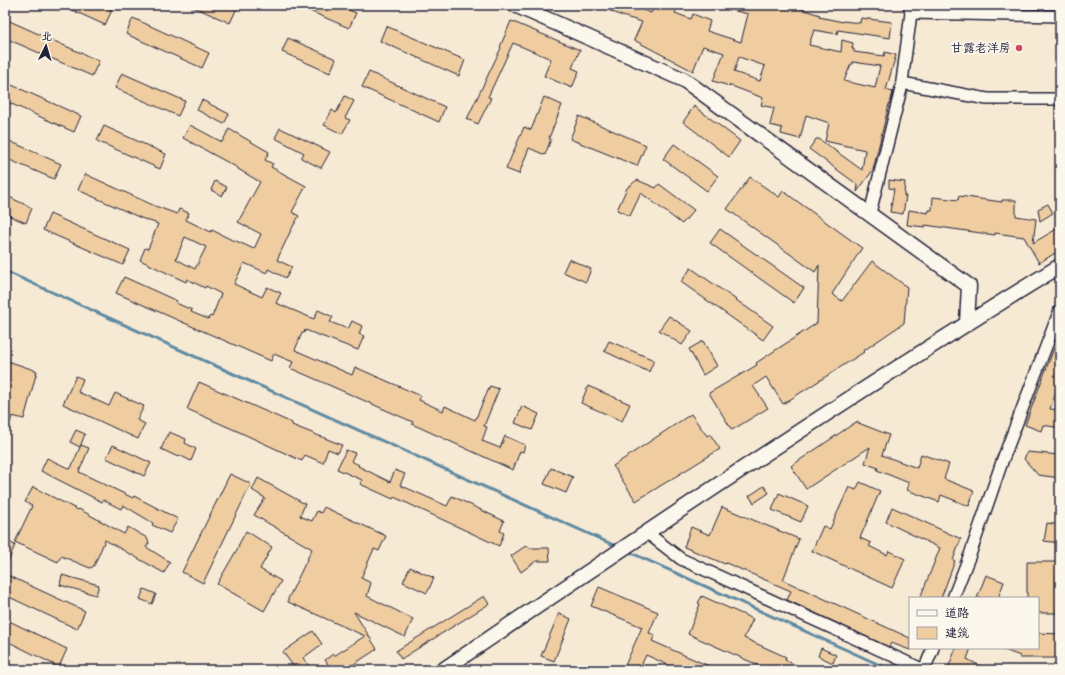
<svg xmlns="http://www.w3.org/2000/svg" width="1065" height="675" font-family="'Patrick Hand','LXGW WenKai TC',sans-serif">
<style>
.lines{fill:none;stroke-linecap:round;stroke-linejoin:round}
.stream{stroke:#5d89a2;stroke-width:3}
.building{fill:#efcda0;stroke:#22223b;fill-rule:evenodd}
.minor-casing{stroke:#22223b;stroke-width:14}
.tertiary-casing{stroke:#22223b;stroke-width:17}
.minor{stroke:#fbf7ec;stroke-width:11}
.tertiary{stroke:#fbf7ec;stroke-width:14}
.poi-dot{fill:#d1495b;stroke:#fbf7ec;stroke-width:1.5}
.labels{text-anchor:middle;stroke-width:3.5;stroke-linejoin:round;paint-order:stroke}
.poi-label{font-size:12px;fill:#22223b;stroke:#fbf7ec;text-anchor:end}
</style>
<rect width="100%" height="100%" fill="#f7ead5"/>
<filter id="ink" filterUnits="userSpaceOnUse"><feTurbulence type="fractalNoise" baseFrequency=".025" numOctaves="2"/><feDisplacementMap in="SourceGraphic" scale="8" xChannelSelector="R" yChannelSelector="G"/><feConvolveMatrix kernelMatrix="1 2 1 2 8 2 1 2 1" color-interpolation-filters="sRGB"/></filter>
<g filter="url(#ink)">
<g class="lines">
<g class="stream">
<polyline points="5,271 618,547"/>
<polyline points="627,551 891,670"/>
</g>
</g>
<g class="building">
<polygon points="61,5 102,5 112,10 105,25"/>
<polygon points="189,5 231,5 237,8 230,23"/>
<polygon points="296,5 337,5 356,13 349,28"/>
<path d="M597 5H629L651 13 655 5H669L677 8 675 13 691 19 693 14 710 21 707 31 741 42 748 14 723 8 724 5H789L820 15 819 17 843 22V21L860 23 861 18 892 22 890 38 838 30 837 34 814 30 809 45 841 52 842 40 853 43 852 49H854V52L884 56 885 52 896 55 886 90 893 92 890 104H889L873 170 857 192 858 185 809 149 816 139H819L862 170 865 150 825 141 829 123 806 115 800 139 781 134 782 128 770 125 774 108 761 105 763 98 729 85V86L713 81 724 53 703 46 693 71 634 40 642 22 622 16ZM739 57 765 66 760 81 734 72ZM853 62 880 66 875 88 844 81 851 64H853Z"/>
<polygon points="133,18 209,53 202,68 126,34"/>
<polygon points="5,19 99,61 92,76 5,38"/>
<polygon points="511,21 580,50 572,68 579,71 572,88 544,76 551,59 513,43 488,97 491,98 478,124 467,119 501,48 500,47"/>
<polygon points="386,26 465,60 459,76 380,41"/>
<polygon points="288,38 336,59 330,73 282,52"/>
<polygon points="369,72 445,107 439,122 362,87"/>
<polygon points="122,73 185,101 178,116 115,88"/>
<polygon points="5,82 81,116 74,132 5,101"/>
<polygon points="345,96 354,101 345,118 350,120 342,134 324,125 332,110 336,113"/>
<polygon points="544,97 562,105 549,138 551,139 545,155 529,148 519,174 506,169 524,127 531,130"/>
<polygon points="202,100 229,114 224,124 197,110"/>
<polygon points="694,106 740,141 729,157 683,122"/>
<polygon points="579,116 646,145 637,166 570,139"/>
<path d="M190 125 222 142 229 129 269 152 265 160 273 164 271 167 306 186 292 212 299 216 291 230 277 260 292 267 286 278 268 269 267 273 244 263 234 284 262 297 267 287 281 293 276 303 314 319 318 310 333 317 330 322 348 329 352 321 362 326 359 334 364 336 358 350 305 330 304 333H302L295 350 352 375 355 367 421 396 419 400 443 411 445 406 475 420 490 386 499 389 484 426 487 427 482 441 500 448 505 436 525 445 523 452 520 451 513 470 412 424 413 422 290 368 293 362 274 354 271 361 116 293 124 277 177 301 176 303 192 310 191 312 208 319 210 316 212 317 221 294 206 286 205 288 187 279 186 282 140 260 145 248 148 249 158 224 141 218 78 190 85 174 155 206 177 214 179 209 189 213 186 220 211 232 212 230 234 241V240L254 249 261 234 238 222 260 182 238 169V168L183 138ZM185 237 206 247 195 269 176 259Z"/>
<polygon points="104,126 166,154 160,169 97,141"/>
<polygon points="280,128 330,152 321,168 301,158 304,153 275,138"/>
<polygon points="5,139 61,164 54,179 5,158"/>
<polygon points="674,144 718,176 707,191 663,159"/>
<polygon points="750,177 779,197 783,191 862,248 832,294 842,301 872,261 907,287 904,323 863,351 864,352 783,404 766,377 753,386 768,408 732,430 709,393 757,365 756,363 817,323 819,265 815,272 727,209"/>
<polygon points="637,180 656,188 659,184 694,210 682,224 641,193 630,216 617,210 627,188"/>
<polygon points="889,180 905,182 904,196 906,196 903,214 890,212 894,189 889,188"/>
<polygon points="215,181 227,187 222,196 211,190"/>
<polygon points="5,195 32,208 26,223 5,214"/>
<polygon points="959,196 1002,202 1002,200 1016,200 1016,216 1036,219 1033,243 1060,227 1060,250 1039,263 1024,237 995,233 995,235 925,225 925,227 907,225 909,210 928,213 929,210 932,210 933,197 958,200"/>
<polygon points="1048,204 1053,213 1040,221 1038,209"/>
<polygon points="50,214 130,250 123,265 43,230"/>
<polygon points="720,229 804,288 794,303 710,243"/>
<polygon points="569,259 591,269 586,282 563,272"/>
<polygon points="691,268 773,326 763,340 681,282"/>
<polygon points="669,316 692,331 682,345 659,330"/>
<polygon points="1059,335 1060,380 1050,409 1060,410 1060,428 1043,425 1041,431 1025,425"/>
<polygon points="609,341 654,360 649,372 604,351"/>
<polygon points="703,341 717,366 703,375 689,349"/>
<polygon points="5,360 37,371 24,419 12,416 7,433 5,433"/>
<polygon points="76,376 83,379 78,392 109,406 115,393 144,406 137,420 145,424 138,439 63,404"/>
<polygon points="199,382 292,423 292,425 342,445 338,453 328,449 323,463 305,455 302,461 237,431 187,409"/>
<polygon points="588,386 630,404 622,421 581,403"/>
<polygon points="522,406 539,414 532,430 515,423"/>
<polygon points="691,414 707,436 710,434 720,449 636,501 613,466"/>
<polygon points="856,422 889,435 882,455 917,468 921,454 949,464 944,479 974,491 969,506 941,495 939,502 907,490 909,483 877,470 878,468 865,463 870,447 806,489 791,466"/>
<polygon points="76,430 85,434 80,447 70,442"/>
<polygon points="169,432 186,439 185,443 196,449 191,461 179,455 178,457 161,449"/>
<polygon points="81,445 89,448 79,472 133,498 134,496 178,519 170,533 152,525 153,523 123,505 121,509 103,500 102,502 41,471 47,458 70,469 71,468"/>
<polygon points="113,445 151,463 144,476 106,458"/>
<polygon points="346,450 355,453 351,461 359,465 358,466 390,482 395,470 405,474 400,485 447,506 452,496 504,521 500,531 504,533 499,546 394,497 393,499 360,484 362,480 337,469"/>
<polygon points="1027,452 1060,455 1060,478 1038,475 1024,459"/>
<polygon points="551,468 573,477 566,493 544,484"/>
<polygon points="230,474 251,484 203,583 182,572"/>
<polygon points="258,478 305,504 300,516 312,521 317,511 321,513 324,507 386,536 379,551 374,549 361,578 371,583 367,596 413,619 405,637 354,612 377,649 345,670 332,670 325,660 333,654 334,656 365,636 288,602 288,599 312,549 254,515 265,498 252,490"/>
<polygon points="860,482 880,491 860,538 871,543 869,546 887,555 889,551 905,559 892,588 812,551 823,526 830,529 849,487 856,490"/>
<polygon points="764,486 769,493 754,503 749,496"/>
<polygon points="33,487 78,510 79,509 124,534 128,527 147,538 149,543 146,547 170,562 164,573 105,540 94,566 90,568 61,556 58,562 15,542 32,506 25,502"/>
<polygon points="779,493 808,506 801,522 772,510"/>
<polygon points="722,507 799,539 783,580 910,638 910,650 891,643 889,647 787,600 791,591 726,563 725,564 684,547 691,527 710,535"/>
<polygon points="892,507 961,539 953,560 955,561 941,598 920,598 940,548 886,522"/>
<polygon points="1047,523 1060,525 1060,543 1044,541"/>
<polygon points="246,531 272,547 260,569 281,581 264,611 217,584 239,546 238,546"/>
<polygon points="5,540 15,545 5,569"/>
<polygon points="527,545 529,548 549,548 550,561 536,561 521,572 511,556"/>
<polygon points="1027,562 1060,562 1060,613 1038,613 1038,598 1027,598"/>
<polygon points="410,567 434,578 427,593 403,582"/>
<polygon points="5,574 85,611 77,629 5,595"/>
<polygon points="62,575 99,585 96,595 60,585"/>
<polygon points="986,575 1004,582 998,598 977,598"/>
<polygon points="599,587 658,612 649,633 655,635 652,641 718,670 679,670 646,655 639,670 623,670 642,627 591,606"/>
<polygon points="144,589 156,594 152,604 140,599"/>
<polygon points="484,596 489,604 401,659 396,651"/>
<polygon points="702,596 753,619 744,638 786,657 785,660 807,670 769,670 688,634 700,604 698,603"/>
<polygon points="559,613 571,619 554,661 541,656"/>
<polygon points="5,619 67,649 59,667 5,640"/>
<polygon points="313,631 322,644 303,658 312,670 296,670 283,652"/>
<polygon points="1038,633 1060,634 1060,658 1020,658 1020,656 1002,649 1038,648"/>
<polygon points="821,648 836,655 833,663 818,656"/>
<polygon points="956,648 971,648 967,659 988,670 951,670 949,666"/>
</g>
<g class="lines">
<defs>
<g id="minor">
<polyline points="911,13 1060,16"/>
<polyline points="902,83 987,99 1060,99"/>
<polyline points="870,213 901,89 911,13 909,5"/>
<polyline points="646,532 681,559 924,670"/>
<polyline points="953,598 971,552 1003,459 1060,310"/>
<polyline points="924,670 933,648"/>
</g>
<g id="tertiary">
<polyline points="515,5 684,80 969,286 967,323"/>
<path d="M443 670C647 532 850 394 1060 266"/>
</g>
</defs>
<use href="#minor" class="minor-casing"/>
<use href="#tertiary" class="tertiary-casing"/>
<use href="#minor" class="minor"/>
<use href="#tertiary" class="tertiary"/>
</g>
</g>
<circle class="poi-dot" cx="1019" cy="48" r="4"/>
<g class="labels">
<g class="poi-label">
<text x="1011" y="52">甘露老洋房</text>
</g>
</g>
<rect width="1065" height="675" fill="none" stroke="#fbf7ec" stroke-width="20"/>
<rect x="10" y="10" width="1045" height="655" fill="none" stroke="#22223b" stroke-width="1.5" filter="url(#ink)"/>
<rect x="909" y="597" width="130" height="52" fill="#fbf7ec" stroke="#a4a2a5"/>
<rect x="917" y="610" width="20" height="6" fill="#fbf7ec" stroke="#a4a2a5"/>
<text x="945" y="617" font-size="12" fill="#22223b">道路</text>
<rect x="917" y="627" width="20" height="12" fill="#efcda0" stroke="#a4a2a5"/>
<text x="945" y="637" font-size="12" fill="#22223b">建筑</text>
<g transform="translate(46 46) rotate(5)" stroke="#fbf7ec" stroke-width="3" paint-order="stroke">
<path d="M0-3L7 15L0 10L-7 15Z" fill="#22223b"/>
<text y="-6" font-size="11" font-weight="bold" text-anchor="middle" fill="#22223b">北</text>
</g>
</svg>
